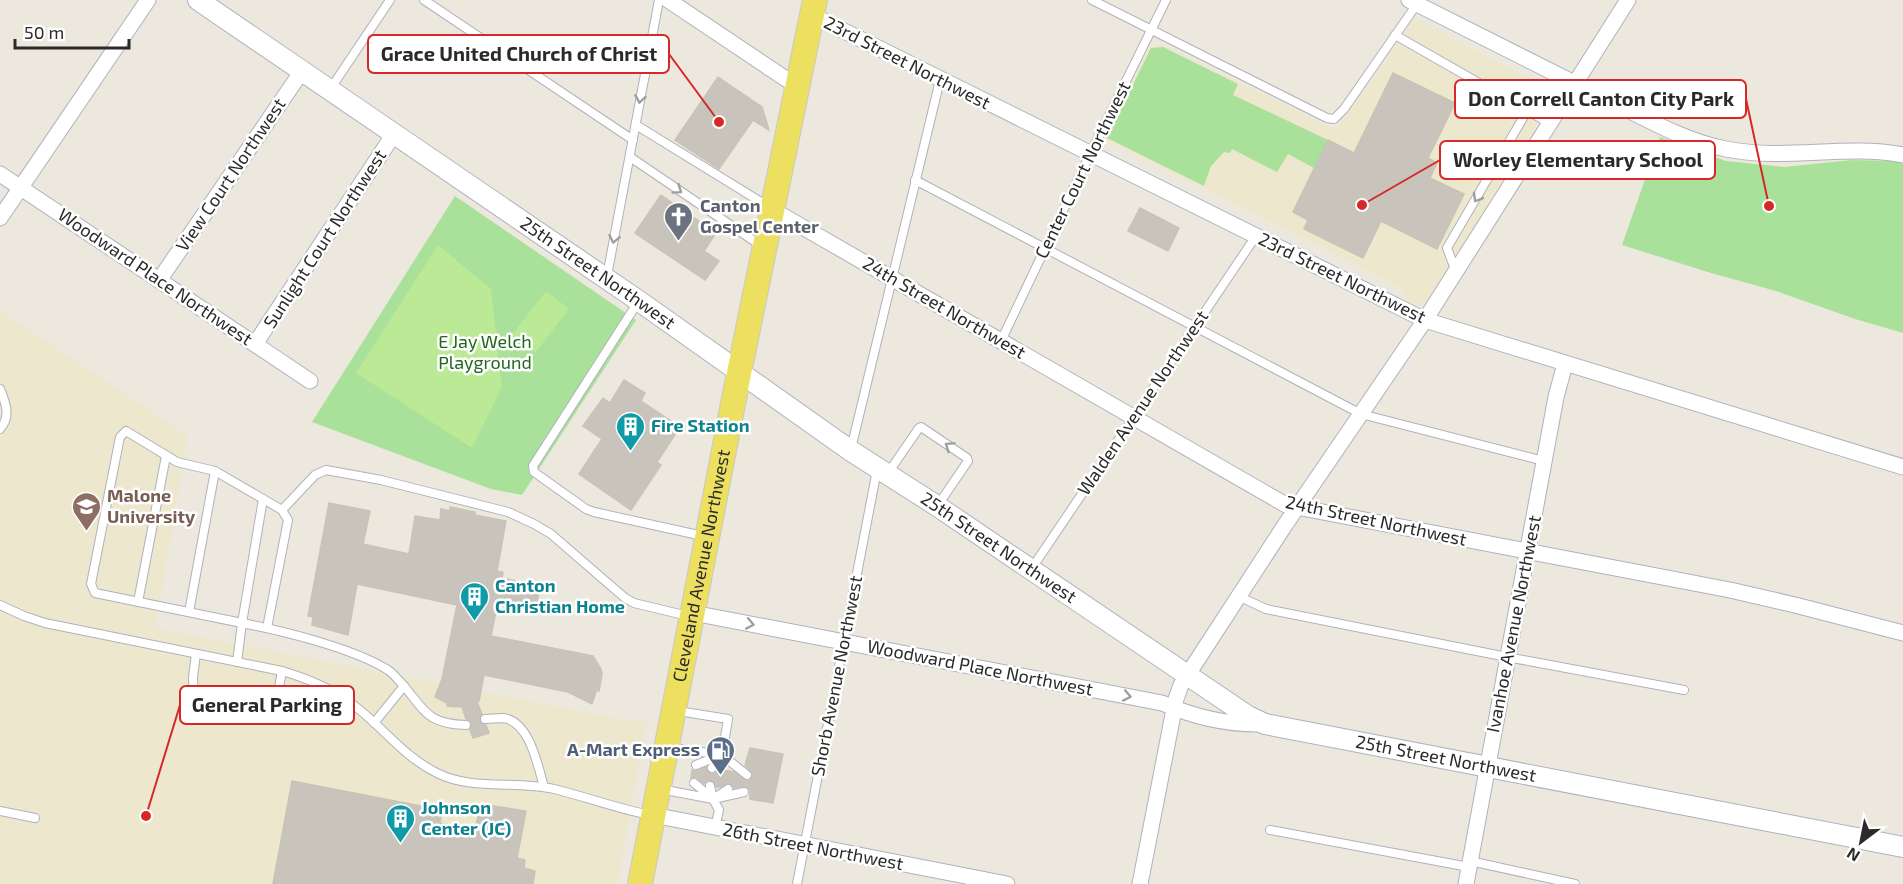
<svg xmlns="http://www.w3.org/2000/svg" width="1903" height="884" font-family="'Exo 2',sans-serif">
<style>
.education{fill:#ede7cd}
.green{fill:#a9e19a}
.pitch{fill:#bbe996}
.building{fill:#c8c4bc;stroke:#c7c4b6;stroke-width:1.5}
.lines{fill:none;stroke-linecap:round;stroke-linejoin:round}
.service-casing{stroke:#b0b1be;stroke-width:10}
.minor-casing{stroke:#b0b1be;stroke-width:17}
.tertiary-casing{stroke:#b0b1be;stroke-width:22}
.primary-casing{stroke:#c8c8c8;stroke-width:26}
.service{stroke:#fff;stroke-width:8}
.minor{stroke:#fff;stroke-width:15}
.tertiary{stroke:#fff;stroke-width:20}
.primary{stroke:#ede061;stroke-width:24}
.oneway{stroke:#9f9f9f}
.labels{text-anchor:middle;stroke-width:5;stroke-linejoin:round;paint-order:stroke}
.street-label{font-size:18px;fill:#2a2a2a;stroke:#fff}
.worship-label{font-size:18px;font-weight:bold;fill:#5b616d;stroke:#fff;text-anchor:start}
.park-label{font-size:18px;fill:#21661c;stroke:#fff}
.culture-label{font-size:18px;font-weight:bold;fill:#0d838f;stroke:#fff;text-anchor:start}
.education-label{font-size:18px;font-weight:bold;fill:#785e54;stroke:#fff;text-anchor:start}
.service-label{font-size:18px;font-weight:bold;fill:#4e5e75;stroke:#fff;text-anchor:end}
.leader{fill:none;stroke:#d62828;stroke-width:2}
.callout-dot{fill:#d62828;stroke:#fff;stroke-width:2}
.callout{fill:#fff;stroke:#d62828;stroke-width:2}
.callout-label{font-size:20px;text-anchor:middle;font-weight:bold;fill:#2a2a2a}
</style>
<rect width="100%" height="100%" fill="#ece8dd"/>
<g class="education">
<polygon points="1414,18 1550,89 1554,98 1447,271 1422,306 1407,300 1401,288 1104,139 1150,46 1162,44 1335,130 1385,62"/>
<polygon points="0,310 188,435 155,628 646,724 617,884 0,884"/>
</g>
<g class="green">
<polygon points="1163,47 1238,84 1233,95 1328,140 1314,168 1288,154 1277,172 1232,149 1230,153 1224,152 1211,166 1204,186 1107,138 1151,48"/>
<polygon points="1660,137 1726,161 1784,167 1852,160 1893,161 1903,164 1903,333 1855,319 1776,291 1711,273 1622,245"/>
<polygon points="455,196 636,320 522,495 491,489 312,422"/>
</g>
<g class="pitch">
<polygon points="438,245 491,289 502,387 472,448 356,373"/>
<polygon points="546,291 569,309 535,353 512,335"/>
</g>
<g class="building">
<polygon points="1393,73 1455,103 1428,158 1437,163 1430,178 1464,194 1437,249 1381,221 1363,258 1304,229 1308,220 1293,212 1328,140 1354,153"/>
<polygon points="718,77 762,107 769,130 753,120 719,169 675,140"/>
<polygon points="661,195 716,233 704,251 719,261 705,280 635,233"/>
<polygon points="1140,208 1179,228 1168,251 1128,231"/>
<polygon points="624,380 645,393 641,401 680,427 657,462 661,465 631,510 579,474 602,439 583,426 603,398 610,403"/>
<polygon points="329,503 370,511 363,544 409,554 415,516 440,520 441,509 450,511 450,507 475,512 475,515 506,521 497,571 503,572 502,578 540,586 536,609 498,601 491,636 593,656 601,669 602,674 599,691 597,689 592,704 568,692 484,675 479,701 477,702 482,714 480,722 486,725 489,733 473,738 470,730 472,723 466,719 462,707 447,706 447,703 435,697 442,679 457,605 357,584 348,635 312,625 313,617 308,616"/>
<polygon points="750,748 783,754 773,803 750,799 750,790 745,786 734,788 728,783 720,787 716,787 712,781 708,780 704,784 696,777 691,778 692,770 698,771 706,767 711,774 715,773 719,769 734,772 744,780 750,780 753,773 745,765"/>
<polygon points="292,781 442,810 440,823 475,830 481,804 526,811 517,858 525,860 524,868 535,871 533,884 273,884"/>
</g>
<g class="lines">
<defs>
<g id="service">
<polyline points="424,0 633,140"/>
<polyline points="1092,0 1327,118 1334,119 1344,109 1417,4"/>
<polyline points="1395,35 1549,123"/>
<polyline points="331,88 390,0"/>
<polyline points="636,125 769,207"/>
<polyline points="630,157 760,245"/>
<polyline points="915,180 1361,414 1544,461"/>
<polyline points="1455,269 1447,248 1527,111"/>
<polyline points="607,276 659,0"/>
<polyline points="638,302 533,466 534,472 586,509 594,512 703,536"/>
<polyline points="1001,341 1090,154 1166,0"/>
<path d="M0 389C6 403 11 417 0 429"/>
<polyline points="851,449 940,80"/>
<polyline points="888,473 919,428 921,427 967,458 968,461 938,505"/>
<path d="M263 499 242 623C283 631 353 648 388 670 394 674 399 681 404 686L374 723"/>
<polyline points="282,510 315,475 326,470 381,480 508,512 534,524 551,534 625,598 634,603 688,616"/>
<polyline points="1032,568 1256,236"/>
<polyline points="1238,596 1266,609 1507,657 1684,690"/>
<polyline points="138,602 166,456"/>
<path d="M0 605 24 616 45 623 282 671C306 678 328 687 348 701 380 723 402 756 437 773 472 791 516 780 554 789 587 797 618 809 651 815"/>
<polyline points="189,612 215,471"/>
<polyline points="237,662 242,623 95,593 91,584 120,437 126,431 177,462 215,471 282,510 288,520 267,628"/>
<path d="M404 686C426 713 429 724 466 725"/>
<polyline points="194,700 193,677 196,654"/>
<polyline points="678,711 728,719 722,755 712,768"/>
<polyline points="274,715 282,671"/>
<path d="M485 719C490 719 497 718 503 718 530 721 538 767 544 787"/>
<polyline points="668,747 722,755 747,775"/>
<polyline points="696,765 721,755"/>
<polyline points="694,783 712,798"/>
<polyline points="710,786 713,799"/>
<polyline points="660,789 713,799 728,789"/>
<polyline points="0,811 35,818"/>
<polyline points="715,828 719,810 713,799 744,792"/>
<polyline points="1270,830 1469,867"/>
<polyline points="1470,861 1575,884"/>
<polyline points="797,884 877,470"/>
</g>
<g id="minor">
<polyline points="668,0 798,87"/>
<path d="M1409 0C1472 32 1536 64 1600 96 1640 115 1682 141 1726 149 1786 161 1845 144 1903 155"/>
<polyline points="812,15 1425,320 1903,467"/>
<polyline points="0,174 310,381"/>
<polyline points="773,210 1286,505 1730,590 1795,605 1903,633"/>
<polyline points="0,218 148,0"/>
<polyline points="160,279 302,71"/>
<polyline points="255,344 394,134"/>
<path d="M693 613 1162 703C1194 717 1228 725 1263 724"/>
<polyline points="653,815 1007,884"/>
<polyline points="1140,884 1176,699 1181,685 1285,525 1425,320 1628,0"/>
<polyline points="1466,884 1556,397 1565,364"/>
</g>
<g id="tertiary">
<path id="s1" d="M198 0 639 301 851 451 937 506 1248 716 1265 724 1903 847"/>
</g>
<g id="primary">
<path id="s2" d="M640 884 739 373 815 0"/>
</g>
</defs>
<use href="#service" class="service-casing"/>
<use href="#minor" class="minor-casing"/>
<use href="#tertiary" class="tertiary-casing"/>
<use href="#primary" class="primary-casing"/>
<use href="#service" class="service"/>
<use href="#minor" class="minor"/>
<use href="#tertiary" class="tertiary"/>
<use href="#primary" class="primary"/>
</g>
<defs><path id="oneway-chevron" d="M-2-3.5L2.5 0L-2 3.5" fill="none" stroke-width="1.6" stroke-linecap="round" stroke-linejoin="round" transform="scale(1.5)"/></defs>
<g class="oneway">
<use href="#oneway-chevron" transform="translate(640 99) rotate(100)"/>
<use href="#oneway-chevron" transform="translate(678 190) rotate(34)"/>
<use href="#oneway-chevron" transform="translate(1477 198) rotate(120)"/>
<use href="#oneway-chevron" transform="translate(614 239) rotate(101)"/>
<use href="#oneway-chevron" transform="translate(949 446) rotate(-146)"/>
<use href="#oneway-chevron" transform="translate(750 624) rotate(11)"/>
<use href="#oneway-chevron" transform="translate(1127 696) rotate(11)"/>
</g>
<defs>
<symbol id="church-pin" viewBox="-11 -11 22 30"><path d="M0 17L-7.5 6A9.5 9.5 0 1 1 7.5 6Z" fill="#6b7280" stroke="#fff"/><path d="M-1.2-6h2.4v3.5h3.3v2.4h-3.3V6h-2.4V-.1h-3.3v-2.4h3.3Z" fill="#fff"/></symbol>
<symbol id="building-pin" viewBox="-11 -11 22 30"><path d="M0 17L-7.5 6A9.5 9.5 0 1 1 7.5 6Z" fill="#0f9aa8" stroke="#fff"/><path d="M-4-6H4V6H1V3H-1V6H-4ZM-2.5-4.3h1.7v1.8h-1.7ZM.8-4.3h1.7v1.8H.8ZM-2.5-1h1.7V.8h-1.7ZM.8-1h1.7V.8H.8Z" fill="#fff"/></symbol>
<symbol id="university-pin" viewBox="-11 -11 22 30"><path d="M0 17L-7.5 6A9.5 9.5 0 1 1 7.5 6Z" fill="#8d6e63" stroke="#fff"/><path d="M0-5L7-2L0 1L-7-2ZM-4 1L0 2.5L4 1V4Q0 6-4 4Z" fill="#fff"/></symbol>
<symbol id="fuel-pin" viewBox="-11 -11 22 30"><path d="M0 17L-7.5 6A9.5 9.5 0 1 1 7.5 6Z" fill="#5c6f8a" stroke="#fff"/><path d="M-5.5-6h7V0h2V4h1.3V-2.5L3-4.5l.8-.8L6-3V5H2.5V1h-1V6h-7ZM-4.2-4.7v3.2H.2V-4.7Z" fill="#fff"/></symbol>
</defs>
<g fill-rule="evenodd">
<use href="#church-pin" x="662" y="200" width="33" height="45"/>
<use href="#building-pin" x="614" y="410" width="33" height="45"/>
<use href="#university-pin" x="70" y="490" width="33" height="45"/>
<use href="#building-pin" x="458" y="580" width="33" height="45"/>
<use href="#fuel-pin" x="704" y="734" width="33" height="45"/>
<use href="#building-pin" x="384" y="802" width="33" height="45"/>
</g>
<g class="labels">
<g class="street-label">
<text transform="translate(907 63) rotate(27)" y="6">23rd Street Northwest</text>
<text transform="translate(1083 170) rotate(-64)" y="6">Center Court Northwest</text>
<text transform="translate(231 175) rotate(-56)" y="6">View Court Northwest</text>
<text transform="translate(325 239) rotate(-57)" y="6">Sunlight Court Northwest</text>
<text dy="6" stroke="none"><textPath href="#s1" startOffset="484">25th Street Northwest</textPath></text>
<text transform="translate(155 277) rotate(34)" y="6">Woodward Place Northwest</text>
<text transform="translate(1342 278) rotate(26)" y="6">23rd Street Northwest</text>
<text transform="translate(944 308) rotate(30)" y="6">24th Street Northwest</text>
<text transform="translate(1143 403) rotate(-56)" y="6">Walden Avenue Northwest</text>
<text transform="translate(1376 521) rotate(12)" y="6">24th Street Northwest</text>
<text dy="6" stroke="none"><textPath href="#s1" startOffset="970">25th Street Northwest</textPath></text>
<text dy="6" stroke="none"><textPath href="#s2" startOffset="324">Cleveland Avenue Northwest</textPath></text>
<text transform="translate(1514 624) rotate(-79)" y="6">Ivanhoe Avenue Northwest</text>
<text transform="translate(980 668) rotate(11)" y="6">Woodward Place Northwest</text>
<text transform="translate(837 676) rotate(-79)" y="6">Shorb Avenue Northwest</text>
<text dy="6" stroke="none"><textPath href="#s1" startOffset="1474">25th Street Northwest</textPath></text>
<text transform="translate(813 847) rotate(11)" y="6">26th Street Northwest</text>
</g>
<g class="worship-label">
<text x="700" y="212">Canton<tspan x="700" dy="21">Gospel Center</tspan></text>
</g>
<g class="park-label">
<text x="485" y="348">E Jay Welch<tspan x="485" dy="21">Playground</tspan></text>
</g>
<g class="culture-label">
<text x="651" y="432">Fire Station</text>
<text x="495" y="592">Canton<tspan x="495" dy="21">Christian Home</tspan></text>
<text x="421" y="814">Johnson<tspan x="421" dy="21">Center (JC)</tspan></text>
</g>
<g class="education-label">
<text x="107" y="502">Malone<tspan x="107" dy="21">University</tspan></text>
</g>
<g class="service-label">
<text x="700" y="756">A-Mart Express</text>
</g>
</g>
<path class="leader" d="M719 122L669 54M1769 206L1746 99M1362 205L1440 160M146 816L180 705"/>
<g class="callout-dot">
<circle cx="719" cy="122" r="6"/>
<circle cx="1769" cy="206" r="6"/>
<circle cx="1362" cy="205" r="6"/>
<circle cx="146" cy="816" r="6"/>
</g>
<g class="callout">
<rect x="368" y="35" width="301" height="38" rx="6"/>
<rect x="1455" y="80" width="291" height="38" rx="6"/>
<rect x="1440" y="141" width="275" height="38" rx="6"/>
<rect x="180" y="686" width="174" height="38" rx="6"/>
</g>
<g class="callout-label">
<text x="519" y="61">Grace United Church of Christ</text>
<text x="1601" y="106">Don Correll Canton City Park</text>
<text x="1578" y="167">Worley Elementary School</text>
<text x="267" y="712">General Parking</text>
</g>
<g transform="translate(1861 842) rotate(212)" stroke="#ffffff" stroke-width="4.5" paint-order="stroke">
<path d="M0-4.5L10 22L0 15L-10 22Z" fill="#2a2a2a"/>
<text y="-9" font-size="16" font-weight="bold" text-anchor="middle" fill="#2a2a2a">N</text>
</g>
<path d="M15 39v9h114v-9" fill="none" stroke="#2a2a2a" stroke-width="3"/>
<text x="24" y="39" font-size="18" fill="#2a2a2a" stroke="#ffffff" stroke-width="4.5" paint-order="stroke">50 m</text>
</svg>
